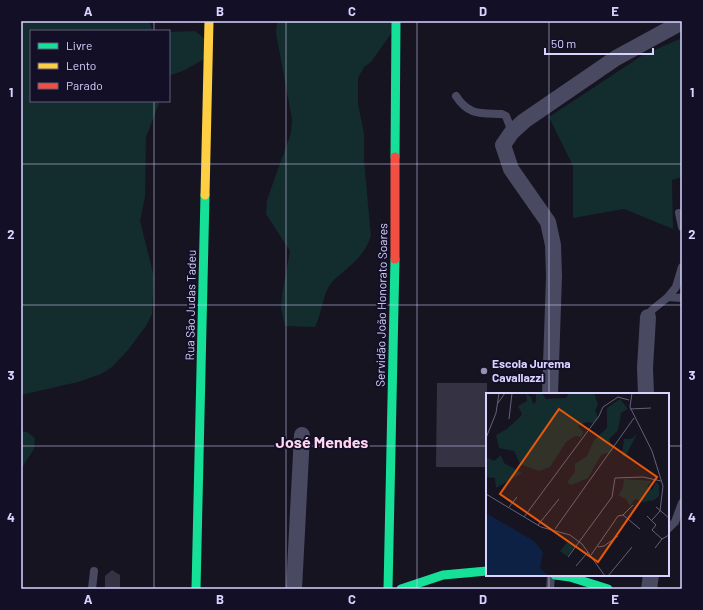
<svg xmlns="http://www.w3.org/2000/svg" width="703" height="610" font-family="Barlow,sans-serif">
<style>
.green{fill:#132c2d}
.building{fill:#343243}
.lines{fill:none;stroke-linecap:round;stroke-linejoin:round}
.lane{stroke:#4a4962;stroke-width:8}
.street{stroke:#4a4962;stroke-width:16}
.fast{stroke:#16e098;stroke-width:9}
.slow{stroke:#ffcf43;stroke-width:9}
.jam{stroke:#f24e42;stroke-width:9}
.grid{fill:none;stroke:#d9d4ff;stroke-width:1;stroke-opacity:0.55}
.poi-dot{fill:#9591b1;stroke:#130f26;stroke-width:1.5}
.labels{text-anchor:middle;stroke-width:4;stroke-linejoin:round;paint-order:stroke}
.street-label{font-size:12px;fill:#d9d4ff;stroke:#130f26}
.poi-label{font-size:12px;font-weight:bold;fill:#d9d4ff;stroke:#130f26;text-anchor:start}
.district-label{font-size:16px;font-weight:bold;fill:#ffd6f0;stroke:#130f26}
.inset-road{fill:none;stroke:#64617a;stroke-width:1}
.view{fill:#e8590c;fill-opacity:0.15;stroke:#e8590c;stroke-width:2}
.inset-edge{fill:none;stroke:#d9d4ff;stroke-width:2}
.neatline{fill:none;stroke:#d9d4ff;stroke-width:1.5}
.grid-label{font-size:13px;text-anchor:middle;font-weight:bold;fill:#d9d4ff}
</style>
<rect width="100%" height="100%" fill="#161421"/>
<g class="green">
<polygon points="21,21 149,21 152,29 158,31 31,31 31,101 160,101 146,137 145,197 140,221 154,277 152,314 146,326 128,350 112,367 101,374 78,382 21,395"/>
<path d="M277 21H400L371 62 364 67 358 78V104L364 133V160L371 236C365 253 356 261 343 272 339 276 334 279 331 283 322 296 322 313 315 327L285 326 281 308 282 295 290 251 266 214 267 200 291 133 292 119 276 33Z"/>
<polygon points="195,31 204,38 206,58 185,70 169,76 169,32"/>
<polygon points="682,38 682,177 672,180 673,229 624,209 573,218 573,166 549,117 643,55"/>
<polygon points="21,431 27,432 35,438 34,449 21,469"/>
</g>
<g class="building">
<polygon points="437,383 487,383 487,467 436,467"/>
<polygon points="112,570 120,575 120,589 105,589 105,576"/>
</g>
<g class="lines">
<g class="lane">
<path d="M456 96C469 116 481 113 502 114L506 116 512 132"/>
<polyline points="679,213 682,227"/>
<polyline points="668,297 676,287 682,267"/>
<polyline points="648,317 652,310 668,297 682,298"/>
<polyline points="668,529 675,522 682,503"/>
<polyline points="92,589 94,571"/>
<polyline points="550,589 551,575"/>
</g>
<g class="street">
<polyline points="550,394 554,276 553,245 548,222 511,169 503,145 512,132 524,121 616,58 682,22"/>
<polyline points="646,394 645,368 648,317"/>
<polyline points="294,589 302,435"/>
<polyline points="649,589 651,575"/>
</g>
<g class="fast">
<polyline points="395,157 396,21"/>
<polyline points="555,575 570,577 608,589"/>
<polyline points="196,589 205,195"/>
<polyline points="388,589 395,259"/>
<polyline points="401,589 443,575 487,571"/>
</g>
<polyline class="slow" points="205,195 209,21"/>
<polyline class="jam" points="395,259 395,157"/>
</g>
<path class="grid" d="M154 21V31M286 21V589M417 21V589M549 21V394M154 101V589M21 164H682M21 305H682M21 446H487M668 446H682M549 575V589"/>
<circle class="poi-dot" cx="484" cy="371" r="4"/>
<g class="labels">
<g class="street-label">
<text transform="translate(191 305) rotate(-89)" y="4">Rua São Judas Tadeu</text>
<text transform="translate(382 305) rotate(-89)" y="4">Servidão João Honorato Soares</text>
</g>
<g class="poi-label">
<text x="492" y="368">Escola Jurema<tspan x="492" dy="14">Cavallazzi</tspan></text>
</g>
<g class="district-label">
<text x="322" y="448">José Mendes</text>
</g>
</g>
<g transform="translate(486 393)">
<rect width="183" height="183" fill="#161421"/>
<path d="M50 0H56L60 6 80 5 83 0H108L112 12 109 17 112 25 107 30 100 29 92 33 97 39 96 44 89 43 80 49 64 74 53 78 34 71 28 58 13 55 10 42 21 36 34 24 36 21 32 13 41 8 40 1 45 4 47 11 50 9ZM134 6 142 16 135 20 132 37 123 46 127 58 115 62 102 85 85 92 81 89 89 79V71L101 63 108 47 121 35V15ZM151 41 139 64 136 63 138 46H145ZM15 62 18 70 36 80 10 95 9 85 0 84V64L8 68ZM138 86 166 88 161 93 166 97 170 89 173 92V103L168 107 157 109 149 106 144 113 140 106 132 102 137 95ZM82 148 89 154 81 163 74 158Z" fill="#132c2d"/>
<path d="M0 120 48 148 57 159 54 175 62 183H0Z" fill="#0d2144"/>
<path class="inset-road" d="M146 0 144 14 166 58 177 93 174 118 166 127M12 10 19 0M144 16 165 15M23 26 26 0M0 45 10 20 13 0M0 101 55 134 84 142 96 151 119 183M23 114 31 104M170 114 183 125M137 122 147 112M161 123 170 132 166 137 176 146M38 124 113 23 117 14 132 4 143 7M52 132 73 106M69 136 148 25M112 154 118 153 132 143M169 155 176 146 183 142M105 162 132 123 137 122 154 136M82 164 126 104 129 85 157 84 175 88M90 173 102 159M122 183 146 154"/>
<path class="view" d="M73 16 171 84 112 169 14 101Z"/>
<rect width="183" height="183" class="inset-edge"/>
</g>
<rect width="703" height="610" fill="none" stroke="#130f26" stroke-width="44"/>
<rect x="30" y="30" width="140" height="72" fill="#130f26" stroke="#625e7d"/>
<rect x="38" y="43" width="20" height="6" fill="#16e098" stroke="#625e7d"/>
<text x="66" y="50" font-size="12" fill="#d9d4ff">Livre</text>
<rect x="38" y="63" width="20" height="6" fill="#ffcf43" stroke="#625e7d"/>
<text x="66" y="70" font-size="12" fill="#d9d4ff">Lento</text>
<rect x="38" y="83" width="20" height="6" fill="#f24e42" stroke="#625e7d"/>
<text x="66" y="90" font-size="12" fill="#d9d4ff">Parado</text>
<path d="M545 48v6h108v-6" fill="none" stroke="#d9d4ff" stroke-width="2"/>
<text x="551" y="48" font-size="12" fill="#d9d4ff" stroke="#130f26" stroke-width="3" paint-order="stroke">50 m</text>
<rect x="22" y="22" width="659" height="566" class="neatline"/>
<g class="grid-label">
<text x="88" y="16">A</text>
<text x="220" y="16">B</text>
<text x="352" y="16">C</text>
<text x="483" y="16">D</text>
<text x="615" y="16">E</text>
<text x="11" y="97">1</text>
<text x="692" y="97">1</text>
<text x="11" y="239">2</text>
<text x="692" y="239">2</text>
<text x="11" y="380">3</text>
<text x="692" y="380">3</text>
<text x="11" y="522">4</text>
<text x="692" y="522">4</text>
<text x="88" y="604">A</text>
<text x="220" y="604">B</text>
<text x="352" y="604">C</text>
<text x="483" y="604">D</text>
<text x="615" y="604">E</text>
</g>
</svg>
